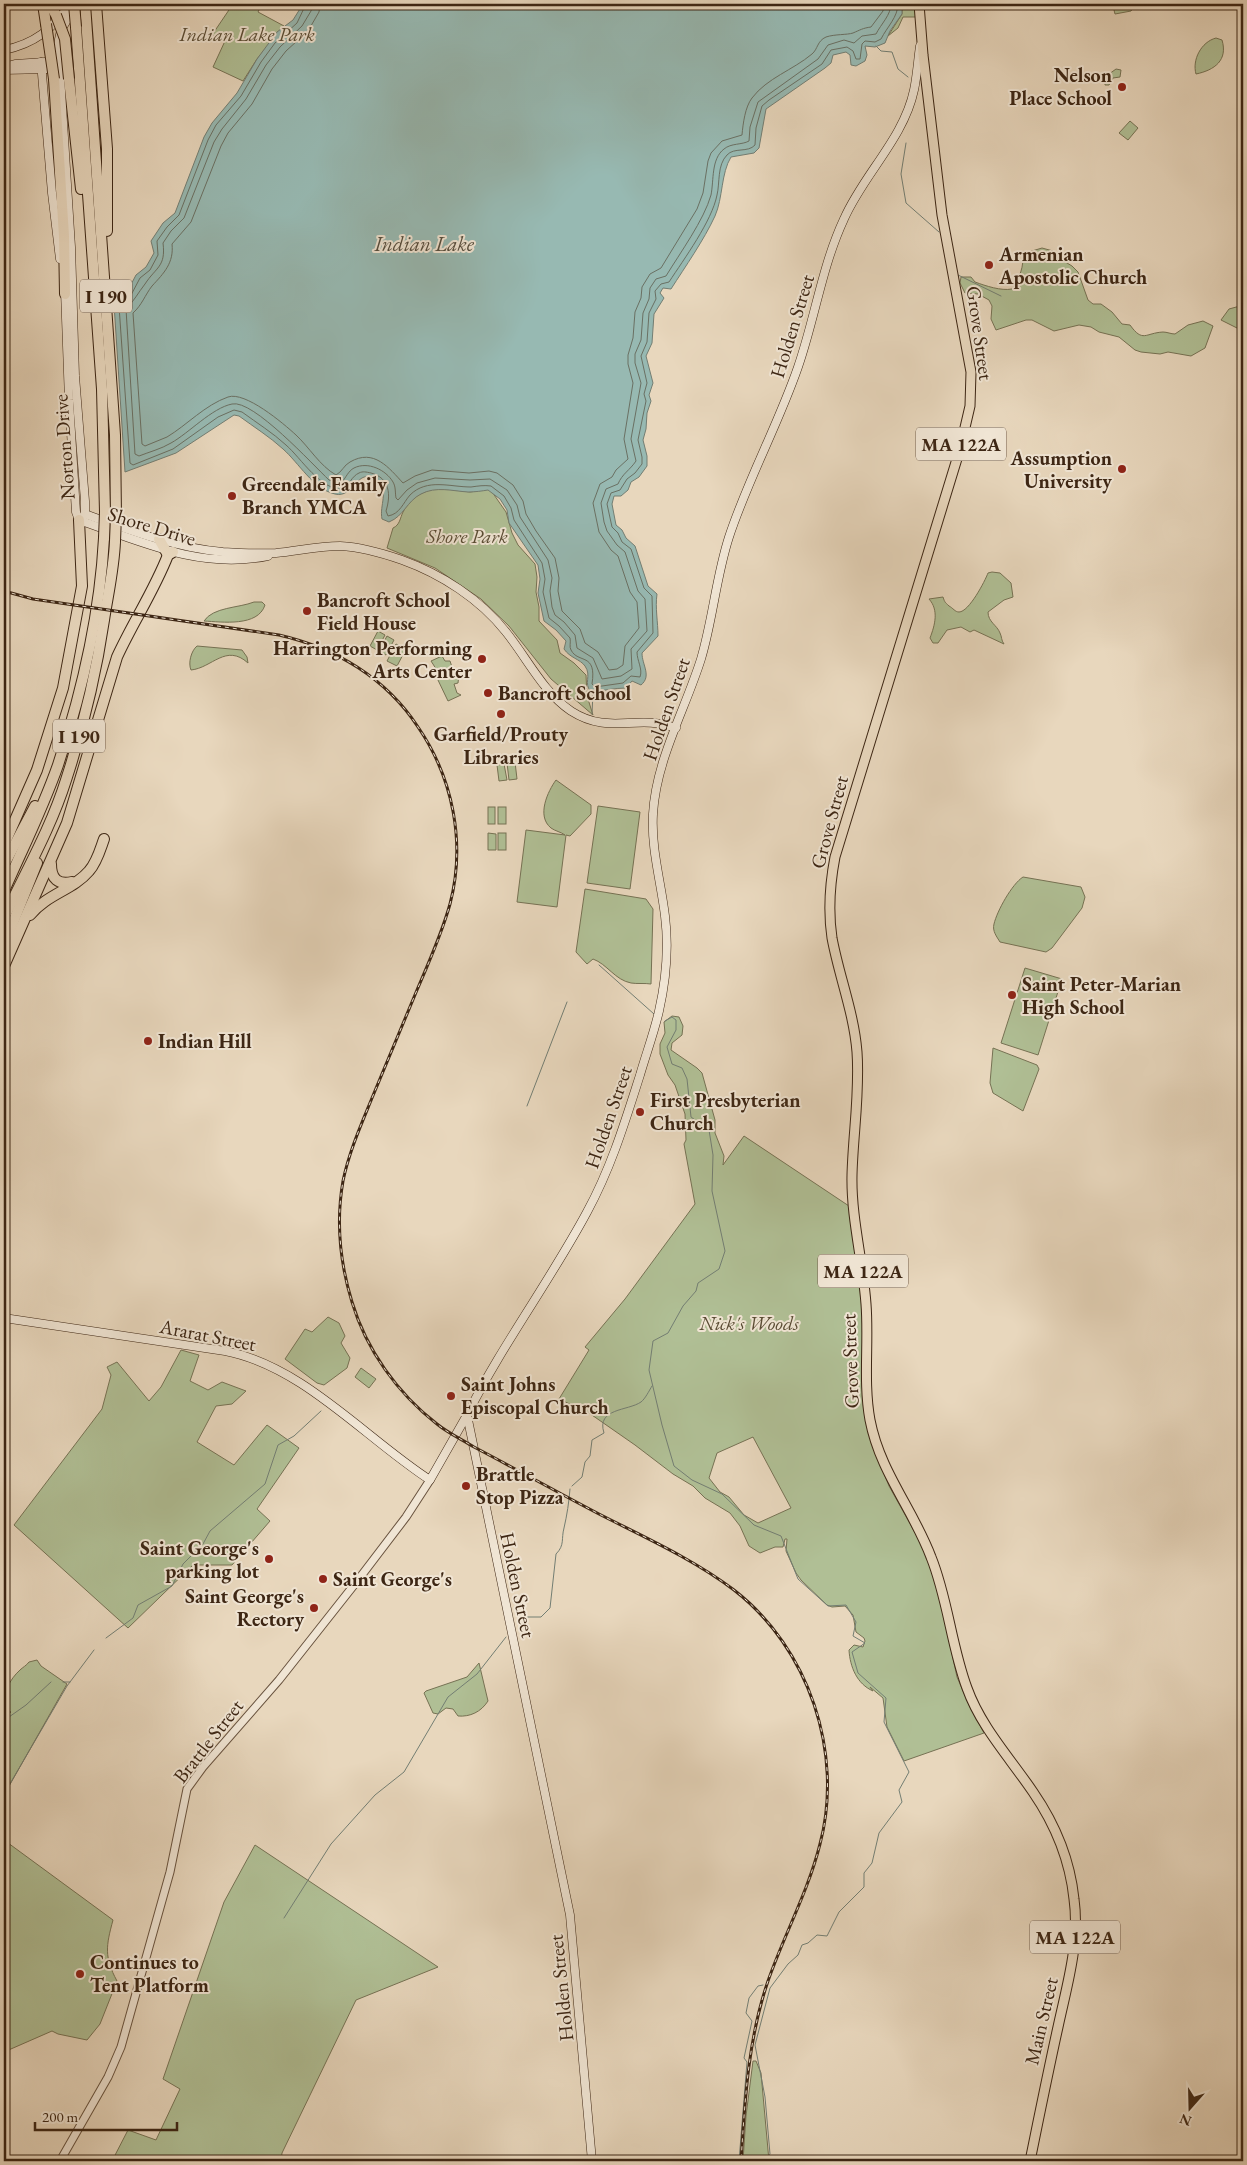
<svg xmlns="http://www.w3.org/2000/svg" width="1247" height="2165" font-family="'EB Garamond',serif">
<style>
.green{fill:#b0bf95;stroke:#767254;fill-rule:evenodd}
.water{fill:#97b9b2;stroke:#737e73}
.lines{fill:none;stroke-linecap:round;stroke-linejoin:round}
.shore{stroke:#6a7063;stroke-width:1}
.stream{stroke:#737e73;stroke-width:1}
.tertiary-casing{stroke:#68523e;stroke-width:9}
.secondary-casing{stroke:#3d2614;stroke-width:9}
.primary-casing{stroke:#3d2614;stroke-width:11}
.motorway-casing{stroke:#3d2614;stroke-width:12}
.tertiary{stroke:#f0e5d4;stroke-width:7}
.secondary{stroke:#f0e5d4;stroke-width:8}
.primary{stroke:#e8d7bd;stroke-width:9}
.motorway{stroke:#e8d7bd;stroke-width:10}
.rail-casing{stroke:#3d2614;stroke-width:3}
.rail{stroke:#f0e5d4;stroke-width:1;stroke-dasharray:4;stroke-linecap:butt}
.motorway-bridge-casing{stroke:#3d2614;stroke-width:12;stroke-linecap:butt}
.motorway-bridge{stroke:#e8d7bd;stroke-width:10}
.poi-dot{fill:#8f2418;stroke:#f0e5d4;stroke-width:2}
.labels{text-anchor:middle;stroke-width:4;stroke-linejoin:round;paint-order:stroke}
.shield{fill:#f0e5d4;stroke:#735f4e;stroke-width:1}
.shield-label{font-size:19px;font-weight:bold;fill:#3d2614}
.park-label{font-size:20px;font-style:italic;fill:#5a4c34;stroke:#f0e5d4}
.poi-label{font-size:20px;font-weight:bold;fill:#3d2614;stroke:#f0e5d4;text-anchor:start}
.street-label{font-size:20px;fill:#3d2614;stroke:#f0e5d4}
.water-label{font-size:21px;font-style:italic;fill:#544b3c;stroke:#f0e5d4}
</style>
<rect width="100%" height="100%" fill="#e8d7bd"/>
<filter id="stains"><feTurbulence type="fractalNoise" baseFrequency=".004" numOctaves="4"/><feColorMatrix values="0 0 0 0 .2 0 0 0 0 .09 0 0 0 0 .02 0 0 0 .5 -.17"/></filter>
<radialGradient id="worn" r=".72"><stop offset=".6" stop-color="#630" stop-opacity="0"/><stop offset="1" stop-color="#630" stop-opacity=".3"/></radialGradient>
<g class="green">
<polygon points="233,4 262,4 258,12 284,26 257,59 243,81 213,67 225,41 212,35"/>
<polygon points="902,4 915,4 916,17 903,17 898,28 888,36 902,14"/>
<polygon points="1116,4 1136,4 1131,11 1115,14 1114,10"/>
<path d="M1216 38 1222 40C1228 60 1215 70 1196 74 1192 60 1201 42 1216 38Z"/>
<polygon points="1116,69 1121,70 1120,77 1113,78 1109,85 1105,85 1105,77"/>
<polygon points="1130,121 1138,128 1128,140 1119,133"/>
<path d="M1042 248 1053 251 1062 260 1072 266 1078 272 1088 300 1093 304H1101L1112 312 1122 324 1130 325C1143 343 1145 333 1163 332 1167 332 1171 334 1175 334L1188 325 1203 321 1213 326 1205 348 1191 356 1168 352 1160 354 1141 352 1135 350 1119 337 1099 332 1091 327 1079 325 1054 331 1032 320H1026L996 330 991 319 992 306 989 300 978 294 965 293 960 283 961 277H971L975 282C986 286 1001 291 1012 289 1019 279 1025 265 1022 254Z"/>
<polygon points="1240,306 1243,306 1243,331 1221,320 1229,309"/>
<path d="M440 488 470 492 490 489 506 512 512 533 518 545 535 564 537 577 536 592 539 607V621L557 640 560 653 574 663 586 675 587 696 593 715 551 679 509 626 481 599 435 568 387 548 393 528C400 525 400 518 403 512 410 497 424 490 440 488Z"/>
<path d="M992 572 1000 573 1011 583 1013 597 1004 600 988 612C988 622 997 625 1000 633 1002 637 1001 640 1004 644L974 630 970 632 961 627 947 630 938 643H933L930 638C935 625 939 610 929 599L943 597C945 603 945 602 949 606 953 608 955 612 959 612 969 612 985 581 988 573Z"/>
<path d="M254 602H262L265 605C258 627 222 622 204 621 213 607 239 608 254 602Z"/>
<polygon points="378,631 385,635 377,650 370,646"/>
<polygon points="387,636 394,640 386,655 379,651"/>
<polygon points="396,644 406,649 397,666 387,661"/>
<path d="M197 646 242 650 247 657 248 663C226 643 212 668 191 670 188 663 191 651 197 646Z"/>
<polygon points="442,656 445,661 450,661 452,667 455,668 459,674 458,683 454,684 457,693 461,695 448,701 437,678 440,675 431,661"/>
<polygon points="515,762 517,779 509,780 507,763"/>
<polygon points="504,764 507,780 499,781 497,765"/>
<path d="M556 780 591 805V814L570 836 566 835 557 907 517 902 526 830 565 835C561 832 555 831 551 828 536 816 548 791 556 780Z"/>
<polygon points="598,806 640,812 630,889 587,883"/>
<rect x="488" y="807" width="7" height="17"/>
<rect x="498" y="807" width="8" height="17"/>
<polygon points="488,833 496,834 496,850 488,850"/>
<rect x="498" y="833" width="8" height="17"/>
<path d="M1023 877 1081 887 1085 897 1082 908 1052 948 1046 952 1000 942C997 937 992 931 994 924 997 911 1012 884 1023 877Z"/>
<path d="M585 889 646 899 653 909 651 984C645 983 637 984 631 983 615 980 607 964 593 959L587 964 576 952Z"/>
<polygon points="1025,968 1062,979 1038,1055 1001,1043"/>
<path d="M672 1016 679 1017 683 1026 682 1035 672 1043 671 1050 697 1068 702 1073 715 1120V1133L724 1156 723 1165 744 1136 849 1206 861 1284 871 1441 889 1486 923 1547 937 1584 957 1677 970 1707 984 1733 904 1761 887 1727 883 1698 870 1687 873 1691C857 1684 850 1667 849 1650L854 1645 863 1647 865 1641 864 1638 856 1632 853 1615 845 1606 832 1607 827 1605 801 1580 796 1573 786 1551 787 1539H785L783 1547H775L760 1553 749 1546 740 1526 730 1513 705 1498 693 1486 673 1474 635 1445 589 1413 559 1399 589 1350 585 1347 625 1299 695 1204 684 1144 686 1140 685 1114 675 1085 668 1075 660 1054V1044L665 1033 664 1022ZM753 1437 791 1508 758 1523 744 1515 729 1497 720 1492 709 1478 717 1453Z"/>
<polygon points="993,1048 1037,1065 1039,1069 1023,1111 993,1093 990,1083"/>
<polygon points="328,1317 339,1323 345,1336 341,1343 350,1358 347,1368 324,1385 317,1383 285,1359 305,1329 312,1332"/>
<polygon points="181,1350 199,1355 190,1381 208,1390 222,1382 246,1391 232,1404 216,1406 197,1442 234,1465 267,1425 299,1448 257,1509 270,1521 232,1565 193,1565 128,1628 14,1525 102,1409 111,1375 107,1367 117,1362 149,1401 161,1387"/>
<polygon points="361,1368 376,1379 369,1388 355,1377"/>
<path d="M37 1660 41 1666 67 1684 4 1795V1719L11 1712 4 1707C4 1692 9 1680 20 1670 23 1667 26 1666 29 1662Z"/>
<path d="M479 1663 488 1701C481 1712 470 1717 458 1716L453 1709 446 1708 438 1714 433 1713 424 1693 426 1691 467 1677Z"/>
<path d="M4 1840 113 1920C106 1946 104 1957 117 1981L100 2024 87 2040 58 2034 52 2031 4 2052Z"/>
<polygon points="255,1845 438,1967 356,2000 282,2153 281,2161 112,2161 128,2130 156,2140 180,2089 163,2079 224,1902"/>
<polygon points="753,2061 756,2061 761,2073 769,2161 743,2161 746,2116"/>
</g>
<path class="water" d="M303 4H902V14L890 31 885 43 875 47 865 46 867 55 865 61 856 66 851 65 850 55 846 52 833 55 831 63 825 68 766 109 759 148 754 153 731 157C721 173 723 198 715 216 704 240 685 267 671 289L663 288 660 293 664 298 654 314 652 343 646 356 653 383 649 395 651 401 647 413 646 429 643 440 647 456V466L639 477 631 482 628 490 621 496H614L612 504 616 525 622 530 626 538 635 546 648 586 657 594C655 608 658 622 658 636L642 653C642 665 652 676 641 685L632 681 626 688C614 688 603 691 591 692 583 683 592 676 585 666 580 659 570 658 564 649L566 641 556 630 544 621 538 593 540 579 538 565 509 523 507 510 500 499 488 490C482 491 475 492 468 492 452 491 436 486 421 494 407 501 404 516 389 522L382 519C379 505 390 491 376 480 357 466 354 499 335 494 313 489 299 463 283 449 270 437 254 427 239 416L234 415 176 453 125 472 114 304 126 294 136 275 146 267 154 253 151 241 163 223 175 213 204 137 212 123 237 93 257 59 277 32 293 20Z"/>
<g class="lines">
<g class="shore">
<path d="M306 4 297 23 275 43 261 62 241 96 216 125 208 140 179 215 167 227 157 241 158 255 150 270 140 278 130 297 119 306 130 463 133 465 173 449 218 417 234 410 242 412C257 423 273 433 286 445 301 458 321 491 343 489 349 485 352 476 359 473 363 471 366 472 371 473 390 478 391 495 386 511L388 516C400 514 403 503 410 495 427 478 450 487 471 487 478 486 484 485 491 486L504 496 511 508 514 520 542 563 545 579 543 592 549 618 559 626 570 638C571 642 569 647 571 650 578 664 597 652 592 684L595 687 623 683 631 676 640 677C643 669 637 661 637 652L653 633 652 596 644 588 631 549 622 542 618 533 612 527 607 504 611 493 620 490 627 479 635 473 642 464V457L638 440 646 401 644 394 647 383 641 356 647 342 649 313 656 299 655 291 661 284 669 282C684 259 712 221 717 195 720 183 717 165 727 155 734 147 748 153 755 145L756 128 762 106 769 100 822 64 831 50 847 47 853 51 856 59H860L862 44 865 41 875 42 881 39C887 27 898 17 898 4"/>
<path d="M313 4 311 11 302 26 280 47 266 65 246 99 222 129 214 142 184 218 171 231 163 243C166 267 156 267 145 284 138 293 134 301 126 309L135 454 139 456C149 452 161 449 171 443 189 433 212 408 232 404 253 399 313 465 329 480L341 483C346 478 348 471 354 468 368 461 386 470 393 482 396 487 395 493 396 498L398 500 407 490 417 483 435 478 470 480 490 479 507 490 517 505 520 517 548 560 552 578 550 591 552 607 555 615 564 622 575 635 577 648 593 658 602 679 621 676 632 669 631 649 647 631 645 599 638 591 625 552 617 545 607 531 604 522 601 503 606 489 618 484C622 474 630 470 636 461L631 439 641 383 635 363V354L641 340 643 313 649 299 650 288 656 279 666 276C680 253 704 220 711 195 714 180 711 159 724 149 731 143 742 145 749 141L750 127 758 102 818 59 828 45 844 40 854 43 862 36 876 34C881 24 891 15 891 4"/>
<path d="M320 4 319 12 308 31 286 51 272 69 252 104 228 133 221 146 191 222 172 244C174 263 164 273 152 286 145 295 142 305 133 313L142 444 145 446C152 443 160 440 167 437 187 425 205 405 228 397 245 391 283 423 296 435 309 447 320 466 336 475 342 472 344 465 350 462 374 448 389 468 403 483L415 476 432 470 469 473 489 471 497 473 513 485 523 501 526 514 536 531 555 558 559 578 558 591 562 611 580 629 585 643 598 652 609 670 617 669 623 665 625 646 639 628 637 602 630 592 618 556 611 550 599 532 593 503 600 484 612 477 616 470 628 459 624 439 633 383 628 364V355L633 338 635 312 641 298 642 287 650 274 661 268 697 209 703 193 708 161 711 153 722 141 742 135C743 124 745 107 752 98 767 78 793 70 812 54 818 49 817 41 826 37 835 34 847 35 853 33 860 30 863 28 871 27L883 11 884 4"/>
</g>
<g class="stream">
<polyline points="876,46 881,51 892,52 898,69 908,77"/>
<polyline points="906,143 901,174 906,203 939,232"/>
<polyline points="958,275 1001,296"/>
<polyline points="592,714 593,692"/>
<polyline points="599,965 654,1014"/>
<polyline points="665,1021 672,1017 676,1020 676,1030 667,1047 672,1064 682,1068 687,1079 691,1117 709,1130 713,1155 712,1191 725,1251 719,1269 698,1283 696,1291 683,1306 668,1333 653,1341 649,1370 662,1425 674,1466 692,1480 722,1494 754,1525 781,1536 798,1579 828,1606 846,1605 856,1622 853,1636 865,1643 852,1652 858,1673 886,1698 884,1722 909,1772 899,1790 902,1802 879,1833 872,1863 864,1873 864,1887 839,1912 827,1936 817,1935 808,1943 802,1945 798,1955 788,1964 770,1988 755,2045 765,2097 770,2154 765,2161"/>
<polyline points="527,1106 567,1002"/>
<path d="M572 1486 582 1477 585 1462 590 1456 592 1440 604 1433C596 1408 628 1411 641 1402 645 1399 649 1391 652 1386"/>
<path d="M518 1623 524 1617H541L550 1608 556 1554C565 1545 561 1539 564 1528 567 1515 569 1502 570 1489"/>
<polyline points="106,1638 133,1618 138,1605 172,1586 183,1564 203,1544 210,1531 265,1484 278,1445 294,1436 321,1411"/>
<polyline points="63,1682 70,1682"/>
<polyline points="4,1723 9,1717 26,1705 51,1682"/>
<polyline points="4,1794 67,1686 94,1650"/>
<polyline points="284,1918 331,1844 375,1795 404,1772 448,1697 477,1674 506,1637"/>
<polyline points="739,2161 747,2062 744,2058 752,2021 746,2013 749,1998 758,1986 763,1985"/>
</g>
<defs>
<polyline id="tertiary" points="60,2161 108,2077 121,2047 170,1872 187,1789 203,1767 279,1680 358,1580 406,1517 430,1480"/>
<g id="secondary">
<polyline points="75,7 61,30 58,44 71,247 75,376 85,501 85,514 83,517"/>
<path d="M4 50C34 44 53 29 70 4"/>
<polyline points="41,62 52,193 60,259"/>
<polyline points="4,67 15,64 45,62"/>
<polyline points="4,70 47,69"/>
<polyline points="65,290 69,400 76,512 79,520"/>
<path d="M85 514C129 530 176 548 223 552 240 553 259 554 276 553 297 551 318 546 340 546 361 547 382 553 402 560 441 574 480 599 506 632 527 658 543 692 571 711 610 736 636 713 676 728"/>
<path d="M79 520C141 542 201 570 268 556"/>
<path d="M4 1318 225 1351C303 1366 365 1438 430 1480L467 1415"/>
<path d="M592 2161 570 1915 467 1415C502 1345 550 1281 587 1212 611 1168 625 1122 640 1075 646 1054 654 1033 659 1011 666 980 669 948 665 916 661 882 651 849 653 814 656 760 685 710 701 659 713 619 716 577 729 537 748 479 778 425 798 367 815 318 822 266 844 219 863 175 904 138 914 90 917 76 918 60 920 46"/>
</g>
<path id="primary" d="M919 4 923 55 942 215 971 372 970 406 960 449 835 857C830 883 828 911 832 938 839 976 854 1013 857 1052 860 1093 853 1134 852 1175 851 1218 863 1261 866 1304 869 1342 863 1382 870 1420 880 1472 913 1509 931 1557 948 1599 951 1645 967 1688 981 1727 1010 1758 1033 1792 1055 1824 1070 1860 1074 1899 1080 1943 1067 1985 1058 2027 1048 2072 1039 2117 1030 2161"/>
<g id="motorway">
<polyline points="43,4 46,24"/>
<polyline points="50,4 56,15"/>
<polyline points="85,4 115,435 116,516"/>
<polyline points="96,4 107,149 107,231"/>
<polyline points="76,27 102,389 105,512"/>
<polyline points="54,79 64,236 65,294"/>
<polyline points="69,79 81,189"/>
<polyline points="159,539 168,555"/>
<polyline points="4,845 37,770 63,688 82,586 79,520"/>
<path d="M51 864C51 879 58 885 72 882"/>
<polyline points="4,865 35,806"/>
<path d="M4 891C22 850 43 808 58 765 82 692 100 615 104 538"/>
<path d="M30 915C47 894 73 890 89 871 97 862 100 850 104 839"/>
<path d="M4 918C25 873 51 828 66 780 83 728 96 674 104 620 108 594 114 568 115 541"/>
<polyline points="4,945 37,863"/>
<path d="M4 966 67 823 117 657C133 622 154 591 168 555L173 552"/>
</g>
</defs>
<use href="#tertiary" class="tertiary-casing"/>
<use href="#secondary" class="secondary-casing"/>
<use href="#primary" class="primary-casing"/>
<use href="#motorway" class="motorway-casing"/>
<use href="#tertiary" class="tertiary"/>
<use href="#secondary" class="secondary"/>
<use href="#primary" class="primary"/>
<use href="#motorway" class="motorway"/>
<defs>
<path id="rail" d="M4 591 33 599 279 635C336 648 386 678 418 727 453 778 466 843 450 904 442 933 429 962 417 990 402 1026 387 1062 372 1098 361 1125 349 1152 343 1181 336 1221 340 1263 352 1302 366 1349 397 1393 437 1424 448 1433 461 1439 474 1447 516 1469 557 1492 599 1514 644 1537 693 1559 734 1590 809 1648 844 1753 820 1844 808 1892 784 1935 768 1981 748 2039 745 2100 741 2161"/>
</defs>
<use href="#rail" class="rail-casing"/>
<use href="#rail" class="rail"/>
<defs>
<g id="motorway-bridge">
<polyline points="74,4 76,27"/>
<polyline points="56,15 65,39 69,79"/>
<polyline points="46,24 54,79"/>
<polyline points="104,538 105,512"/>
<polyline points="115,541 116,516"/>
</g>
</defs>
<use href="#motorway-bridge" class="motorway-bridge-casing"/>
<use href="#motorway-bridge" class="motorway-bridge"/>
</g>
<g class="poi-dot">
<circle cx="1122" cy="87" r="5"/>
<circle cx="989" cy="265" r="5"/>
<circle cx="1122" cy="469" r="5"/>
<circle cx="232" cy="496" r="5"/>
<circle cx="307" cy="611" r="5"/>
<circle cx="482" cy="659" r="5"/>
<circle cx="488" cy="693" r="5"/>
<circle cx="501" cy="714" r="5"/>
<circle cx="1012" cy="995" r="5"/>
<circle cx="148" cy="1041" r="5"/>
<circle cx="640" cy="1112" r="5"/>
<circle cx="451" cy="1396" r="5"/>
<circle cx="466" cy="1486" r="5"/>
<circle cx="269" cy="1559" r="5"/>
<circle cx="323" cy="1579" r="5"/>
<circle cx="314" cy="1608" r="5"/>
<circle cx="80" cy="1974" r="5"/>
</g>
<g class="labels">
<g class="shield">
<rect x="80" y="279.5" width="52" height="33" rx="4"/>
<rect x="916" y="427.5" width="90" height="33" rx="4"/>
<rect x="53" y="719.5" width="52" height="33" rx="4"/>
<rect x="818" y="1254.5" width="90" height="33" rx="4"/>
<rect x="1030" y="1920.5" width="90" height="33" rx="4"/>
</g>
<g class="shield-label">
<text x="106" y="303">I 190</text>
<text x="961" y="451">MA 122A</text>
<text x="79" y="743">I 190</text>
<text x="863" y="1278">MA 122A</text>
<text x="1075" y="1944">MA 122A</text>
</g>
<g class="park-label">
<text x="247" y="41">Indian Lake Park</text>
<text x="467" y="543">Shore Park</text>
<text x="749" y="1330">Nick's Woods</text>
</g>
<g class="poi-label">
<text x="1112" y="82" text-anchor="end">Nelson<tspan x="1112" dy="23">Place School</tspan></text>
<text x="999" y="261">Armenian<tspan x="999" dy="23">Apostolic Church</tspan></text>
<text x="1112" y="465" text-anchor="end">Assumption<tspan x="1112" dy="23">University</tspan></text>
<text x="242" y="491">Greendale Family<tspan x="242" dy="23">Branch YMCA</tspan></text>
<text x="317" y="607">Bancroft School<tspan x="317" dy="23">Field House</tspan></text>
<text x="472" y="655" text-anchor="end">Harrington Performing<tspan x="472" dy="23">Arts Center</tspan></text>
<text x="498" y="700">Bancroft School</text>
<text x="501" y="741" text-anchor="middle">Garfield/Prouty<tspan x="501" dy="23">Libraries</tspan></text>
<text x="1022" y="991">Saint Peter-Marian<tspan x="1022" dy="23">High School</tspan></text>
<text x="158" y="1048">Indian Hill</text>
<text x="650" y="1107">First Presbyterian<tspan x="650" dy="23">Church</tspan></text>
<text x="461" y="1391">Saint Johns<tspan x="461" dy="23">Episcopal Church</tspan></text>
<text x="476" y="1481">Brattle<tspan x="476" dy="23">Stop Pizza</tspan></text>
<text x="259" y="1555" text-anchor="end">Saint George's<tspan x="259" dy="23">parking lot</tspan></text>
<text x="333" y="1586">Saint George's</text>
<text x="304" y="1603" text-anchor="end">Saint George's<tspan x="304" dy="23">Rectory</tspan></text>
<text x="90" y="1969">Continues to<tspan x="90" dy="23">Tent Platform</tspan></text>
</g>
<g class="street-label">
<text transform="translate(792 326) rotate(-73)" y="7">Holden Street</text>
<text transform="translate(980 333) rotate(82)" y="7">Grove Street</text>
<text transform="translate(64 447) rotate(-94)" y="7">Norton Drive</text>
<text transform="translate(152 526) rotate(17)" y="7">Shore Drive</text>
<text transform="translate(666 709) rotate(-71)" y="7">Holden Street</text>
<text transform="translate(829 822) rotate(-75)" y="7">Grove Street</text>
<text transform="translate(608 1117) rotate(-71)" y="7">Holden Street</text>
<text transform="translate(208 1335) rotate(11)" y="7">Ararat Street</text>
<text transform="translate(850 1361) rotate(-92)" y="7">Grove Street</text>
<text transform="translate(518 1585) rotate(78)" y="7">Holden Street</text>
<text transform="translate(208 1741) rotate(-52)" y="7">Brattle Street</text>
<text transform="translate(561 1988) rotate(-96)" y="7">Holden Street</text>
<text transform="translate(1041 2021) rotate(-77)" y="7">Main Street</text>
</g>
<g class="water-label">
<text x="424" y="251">Indian Lake</text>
</g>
</g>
<rect width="1247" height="2165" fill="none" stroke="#e8d7bd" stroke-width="20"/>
<rect x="5" y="5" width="1237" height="2155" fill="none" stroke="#3d2614" stroke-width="2.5"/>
<rect x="10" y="10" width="1227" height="2145" fill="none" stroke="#3d2614"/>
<g transform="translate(1190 2108) rotate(200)" stroke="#f0e5d4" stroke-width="4" paint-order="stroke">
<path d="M0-4L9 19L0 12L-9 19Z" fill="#3d2614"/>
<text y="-8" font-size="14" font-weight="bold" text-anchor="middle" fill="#3d2614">N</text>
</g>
<path d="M35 2122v8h142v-8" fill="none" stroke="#3d2614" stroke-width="2.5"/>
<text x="42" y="2122" font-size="15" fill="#3d2614" stroke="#f0e5d4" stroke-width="4" paint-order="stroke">200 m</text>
<rect width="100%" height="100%" filter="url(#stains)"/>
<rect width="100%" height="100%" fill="url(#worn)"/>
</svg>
